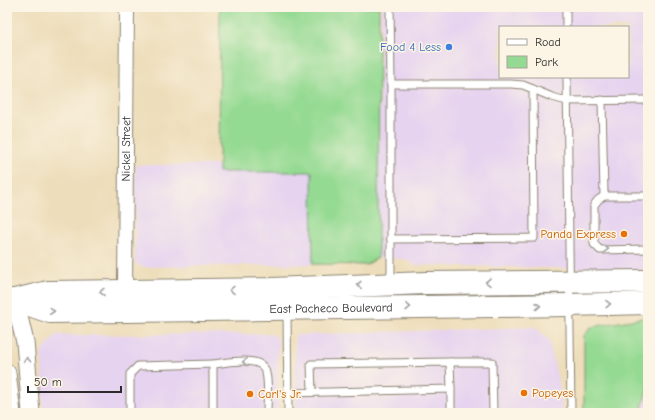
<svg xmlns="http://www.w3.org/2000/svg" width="655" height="420" font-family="'Comic Neue',sans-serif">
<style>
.built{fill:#e6d3f0;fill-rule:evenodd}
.green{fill:#95da93;stroke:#60825f}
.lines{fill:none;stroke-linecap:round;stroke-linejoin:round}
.service-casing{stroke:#8c8472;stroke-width:9}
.minor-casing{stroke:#8c8472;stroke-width:16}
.tertiary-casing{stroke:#8c8472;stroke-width:19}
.trunk-casing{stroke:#8c8472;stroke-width:24}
.service{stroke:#fff;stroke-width:7}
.minor{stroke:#fff;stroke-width:14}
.tertiary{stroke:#fff;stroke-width:17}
.trunk{stroke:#fff;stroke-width:22}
.oneway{stroke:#a0a0a0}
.shop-dot{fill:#3f7fe0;stroke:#fcf5e5;stroke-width:1.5}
.food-dot{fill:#e8710a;stroke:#fcf5e5;stroke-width:1.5}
.labels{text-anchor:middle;stroke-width:3;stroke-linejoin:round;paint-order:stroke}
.shop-label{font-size:12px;fill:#366cbe;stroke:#fcf5e5;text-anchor:end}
.street-label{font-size:12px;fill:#2b2b2b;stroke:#fcf5e5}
.food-label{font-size:12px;fill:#c56008;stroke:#fcf5e5;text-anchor:start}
</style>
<rect width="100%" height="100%" fill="#fcf5e5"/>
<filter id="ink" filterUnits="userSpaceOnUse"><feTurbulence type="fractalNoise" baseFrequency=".025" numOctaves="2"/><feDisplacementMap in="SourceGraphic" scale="8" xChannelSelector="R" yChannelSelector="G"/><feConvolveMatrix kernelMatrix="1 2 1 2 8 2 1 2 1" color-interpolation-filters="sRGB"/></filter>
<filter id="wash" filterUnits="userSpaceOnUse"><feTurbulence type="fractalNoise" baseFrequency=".012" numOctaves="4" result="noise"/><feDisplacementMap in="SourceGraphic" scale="16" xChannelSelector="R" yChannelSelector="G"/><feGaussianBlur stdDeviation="0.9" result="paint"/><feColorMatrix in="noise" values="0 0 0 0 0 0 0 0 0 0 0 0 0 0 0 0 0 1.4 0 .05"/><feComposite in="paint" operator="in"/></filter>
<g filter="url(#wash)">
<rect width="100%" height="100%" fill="#edddba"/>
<g class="built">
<path d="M381 7H648V270L414 265 406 259 378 258ZM500 27H628V77H500Z"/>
<polygon points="136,165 219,165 219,172 313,171 313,264 142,267 135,263"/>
<polygon points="535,327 549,340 562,398 561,413 295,413 295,335"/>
<polygon points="273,334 278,339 278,413 43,413 42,352 56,335"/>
<polygon points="648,386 648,413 641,413"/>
</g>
<g class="green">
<polygon points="220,7 379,7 378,258 366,265 313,264 312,172 219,172"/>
<polygon points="648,317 648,386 641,413 584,413 584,336 591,327"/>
</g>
</g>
<g filter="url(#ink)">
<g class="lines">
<defs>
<g id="service">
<polyline points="390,7 391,84"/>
<polyline points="566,7 566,27"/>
<polyline points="567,77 571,413"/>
<polyline points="602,100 604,196 648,196"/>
<polyline points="604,196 598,200 594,205 594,244 600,250 648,249"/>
<polyline points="391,239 534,238 533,89"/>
<polyline points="391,282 391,84 511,84 523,85 552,97 567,101 648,100"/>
<polyline points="287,311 288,413"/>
<polyline points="450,362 492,362 493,413"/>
<path d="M213 364C226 363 263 354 266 373 269 385 267 400 267 413"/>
<polyline points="451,389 451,413"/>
<polyline points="288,393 451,389 450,362 311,364 312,392"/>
<polyline points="130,413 130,374 138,366 213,364 213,413"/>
</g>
<g id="minor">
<path id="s1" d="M125 291 127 7"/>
</g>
<g id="tertiary">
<polyline points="15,300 25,342 31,413"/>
<polyline points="7,373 12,413"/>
</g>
<g id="trunk">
<polyline points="7,300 15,300 48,292 271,289 426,283 648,281"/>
<path id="s2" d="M15 300 50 312 569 305 648 303"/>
</g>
</defs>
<use href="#service" class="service-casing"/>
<use href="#minor" class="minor-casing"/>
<use href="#tertiary" class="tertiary-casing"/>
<use href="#trunk" class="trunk-casing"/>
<use href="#service" class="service"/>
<use href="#minor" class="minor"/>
<use href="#tertiary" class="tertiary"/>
<use href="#trunk" class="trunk"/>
</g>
<defs><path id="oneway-chevron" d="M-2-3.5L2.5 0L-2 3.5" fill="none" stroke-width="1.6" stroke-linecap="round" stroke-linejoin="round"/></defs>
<g class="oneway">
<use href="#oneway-chevron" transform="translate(606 249) rotate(3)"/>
<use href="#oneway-chevron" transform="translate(488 282) rotate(179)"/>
<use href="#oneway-chevron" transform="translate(359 285) rotate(178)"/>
<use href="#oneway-chevron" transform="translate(232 290) rotate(179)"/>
<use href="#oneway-chevron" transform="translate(102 292) rotate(179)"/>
<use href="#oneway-chevron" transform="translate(608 304) rotate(-2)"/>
<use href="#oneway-chevron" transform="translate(538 306) rotate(-1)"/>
<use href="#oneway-chevron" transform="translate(408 307) rotate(-1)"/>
<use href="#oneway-chevron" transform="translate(52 311) rotate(6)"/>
<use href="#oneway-chevron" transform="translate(27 360) rotate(-95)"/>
<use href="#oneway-chevron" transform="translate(245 362) rotate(-179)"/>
</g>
</g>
<circle class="shop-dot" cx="449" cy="47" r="4"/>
<g class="food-dot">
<circle cx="624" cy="234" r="4"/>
<circle cx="524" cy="393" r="4"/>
<circle cx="250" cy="394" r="4"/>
</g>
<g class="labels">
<g class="shop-label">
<text x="441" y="51">Food 4 Less</text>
</g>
<g class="street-label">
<text dy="4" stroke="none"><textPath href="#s1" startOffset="142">Nickel Street</textPath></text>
<text dy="4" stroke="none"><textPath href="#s2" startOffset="318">East Pacheco Boulevard</textPath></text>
</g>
<g class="food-label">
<text x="616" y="238" text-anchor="end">Panda Express</text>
<text x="532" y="397">Popeyes</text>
<text x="258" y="398">Carl's Jr.</text>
</g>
</g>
<rect width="655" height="420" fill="none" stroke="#fcf5e5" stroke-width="24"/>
<rect x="499" y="26" width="130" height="52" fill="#fcf5e5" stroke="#a8a49b"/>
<rect x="507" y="39" width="20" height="6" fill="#ffffff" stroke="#a8a49b"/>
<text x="535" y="46" font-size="12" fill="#2b2b2b">Road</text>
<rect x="507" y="56" width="20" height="12" fill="#95da93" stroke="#a8a49b"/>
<text x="535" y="66" font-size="12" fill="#2b2b2b">Park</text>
<path d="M28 386v6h93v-6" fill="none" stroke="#2b2b2b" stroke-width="2"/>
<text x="34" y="386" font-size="12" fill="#2b2b2b" stroke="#fcf5e5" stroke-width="3" paint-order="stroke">50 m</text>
</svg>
